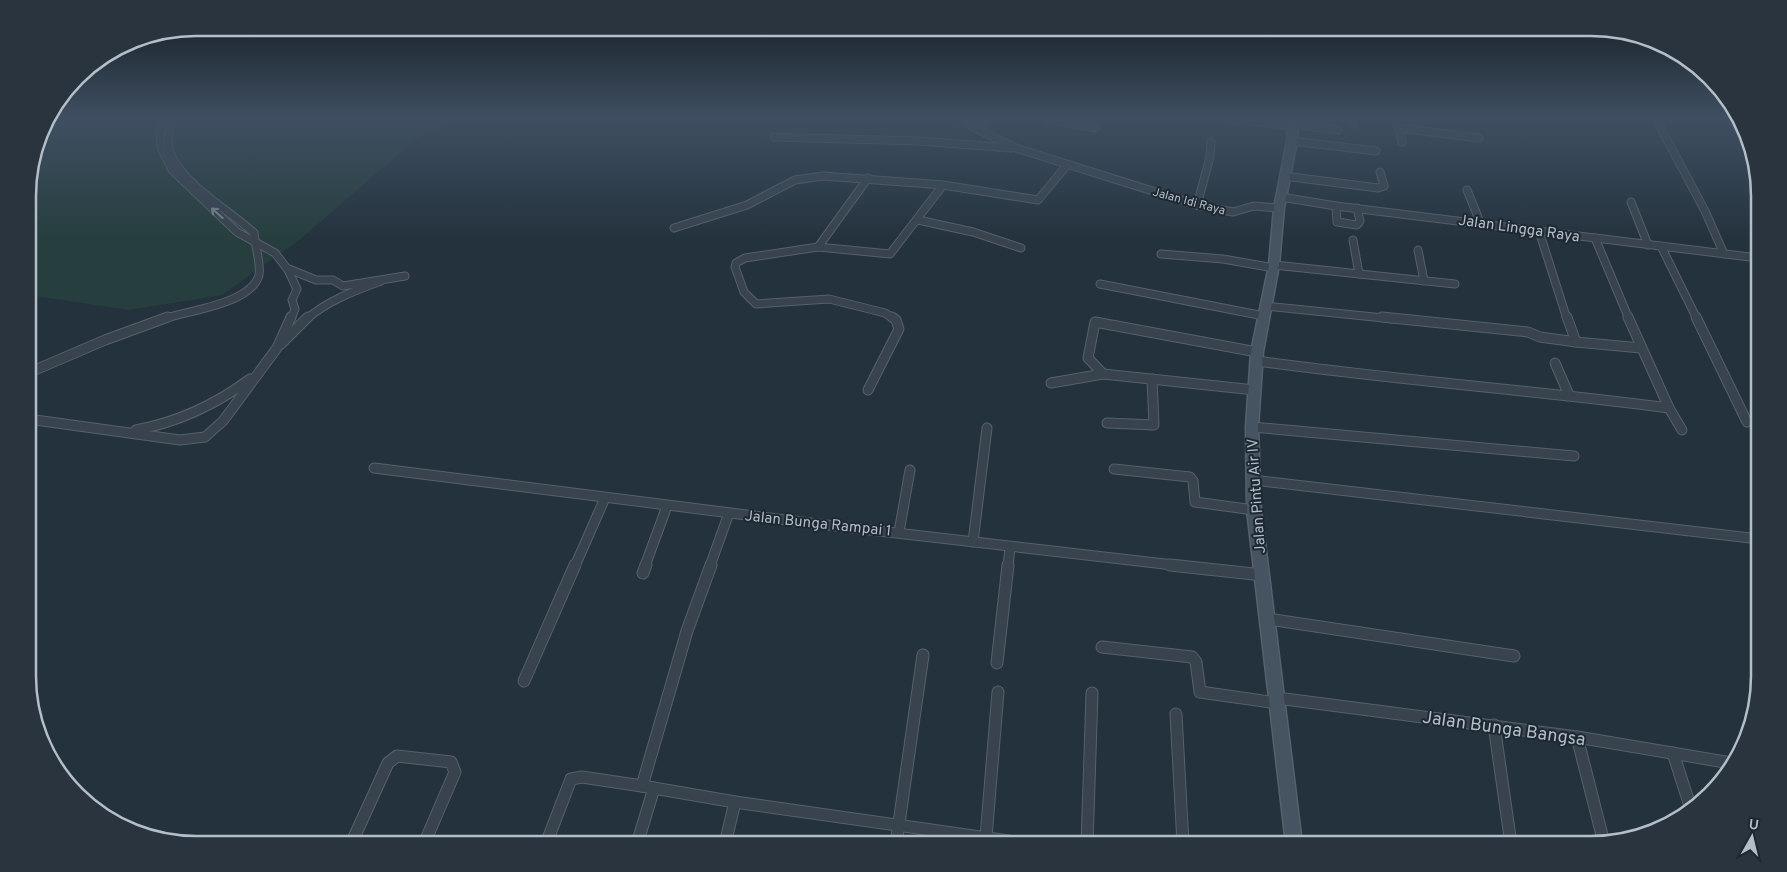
<svg xmlns="http://www.w3.org/2000/svg" width="1787" height="872" font-family="Overpass,sans-serif">
<style>
.green{fill:#263e3d}
.lines{fill:none;stroke-linecap:round;stroke-linejoin:round}
.street-far2-casing{stroke:#56616b;stroke-width:9}
.street-far1-casing{stroke:#56616b;stroke-width:11}
.street-casing{stroke:#56616b;stroke-width:13}
.secondary-casing{stroke:#56616b;stroke-width:3}
.street-far2{stroke:#38434d;stroke-width:7}
.street-far1{stroke:#38434d;stroke-width:9}
.street{stroke:#38434d;stroke-width:11}
.secondary{fill:#465360;fill-rule:evenodd}
.oneway{stroke:#7c8791}
.labels{text-anchor:middle;stroke-width:4;stroke-linejoin:round;paint-order:stroke}
.far-street-label{font-size:12px;fill:#b4bec8;stroke:#1d2832}
.street-label{font-size:15px;fill:#b4bec8;stroke:#1d2832}
.near-street-label{font-size:18px;fill:#b4bec8;stroke:#1d2832}
.rim{fill:none;stroke:#b4bec8;stroke-width:2.5}
</style>
<rect width="100%" height="100%" fill="#24323d"/>
<polygon class="green" points="47,119 456,119 418,137 302,238 222,295 129,310 28,295 28,185"/>
<g class="lines">
<defs>
<g id="street-far2">
<polyline points="164,119 160,134 161,147 172,170 237,232 275,253 288,270 297,289 292,300 295,309 291,319"/>
<polyline points="962,119 975,128 1016,148 1197,205 1233,212 1254,206 1279,208"/>
<polyline points="1048,119 1096,128"/>
<polyline points="1230,119 1293,126"/>
<polyline points="1353,119 1354,124"/>
<polyline points="1396,119 1402,142"/>
<polyline points="1656,119 1705,211 1724,254"/>
<polyline points="1732,119 1742,135"/>
<polyline points="1293,124 1338,130"/>
<polyline points="975,128 989,119"/>
<polyline points="1398,128 1479,138"/>
<polyline points="774,137 918,141 1011,148"/>
<polyline points="1292,141 1376,151"/>
<polyline points="1284,176 1378,188 1384,186 1380,172"/>
<polyline points="1467,190 1480,222"/>
<polyline points="1281,197 1336,206 1758,258"/>
<polyline points="1631,202 1648,245"/>
<polyline points="1197,205 1210,157 1211,142"/>
<polyline points="1336,206 1337,222 1357,225 1360,221 1357,208"/>
<polyline points="918,220 973,232 1021,248"/>
<polyline points="674,228 747,205 795,180 823,176 943,185 1038,200 1067,165"/>
<polyline points="1539,231 1567,319"/>
<polyline points="1595,238 1629,319"/>
<polyline points="1353,240 1359,274"/>
<polyline points="1661,246 1697,319"/>
<polyline points="818,247 868,178"/>
<polyline points="1418,250 1424,281"/>
<polyline points="1161,254 1223,259 1274,268"/>
<polyline points="1274,265 1455,284"/>
<polyline points="289,269 316,280 333,280 343,286 405,276"/>
<polyline points="1100,284 1264,316"/>
<polyline points="1266,306 1394,319"/>
<path d="M164 319C189 310 251 304 259 275 261 264 255 245 254 233 230 211 186 186 172 157 166 145 168 131 172 119"/>
<path d="M307 319C326 301 357 290 381 281"/>
<polyline points="894,319 885,313 829,299 756,304 744,292 735,267 736,263 745,258 818,247 890,254 943,185"/>
</g>
<g id="street-far1">
<polyline points="1382,317 1528,332 1540,337 1576,342 1567,317"/>
<polyline points="1696,317 1747,422"/>
<polyline points="1576,342 1641,348"/>
<polyline points="281,344 308,317"/>
<path d="M1257 361C1394 380 1532 390 1669 408L1628 317"/>
<polyline points="1555,363 1569,395"/>
<polyline points="28,373 105,340 168,317"/>
<polyline points="1103,374 1088,358 1095,322 1257,352"/>
<polyline points="1051,383 1103,374 1255,390"/>
<polyline points="868,390 899,329 896,320 892,317"/>
<polyline points="1669,408 1682,430"/>
<polyline points="28,419 180,440 205,437 223,421 277,348 291,317"/>
<polyline points="1107,423 1154,425 1152,379"/>
<polyline points="1252,427 1574,456"/>
<path d="M136 430C179 422 215 405 250 379"/>
<polyline points="374,468 818,524 1182,566"/>
<polyline points="1114,469 1190,477 1193,481 1195,502 1254,510"/>
<polyline points="1253,480 1759,539"/>
<polyline points="899,532 910,470"/>
<polyline points="973,542 987,428"/>
<polyline points="575,566 605,498"/>
<polyline points="645,566 667,506"/>
<polyline points="710,566 729,513"/>
<polyline points="1008,566 1010,548"/>
</g>
<g id="street">
<polyline points="711,565 687,631 642,786 735,802 1030,844"/>
<polyline points="1170,565 1263,575"/>
<polyline points="643,573 646,565"/>
<polyline points="1268,619 1514,656"/>
<polyline points="1102,647 1192,657 1196,662 1200,692 1277,703"/>
<polyline points="997,663 1008,565"/>
<polyline points="524,681 575,565"/>
<polyline points="1277,698 1577,737 1731,763"/>
<polyline points="1176,714 1183,844"/>
<polyline points="1494,725 1511,844"/>
<polyline points="1577,737 1604,843"/>
<polyline points="1673,753 1691,809"/>
<polyline points="986,837 998,692"/>
<polyline points="351,844 388,763 397,756 451,762 455,772 424,844"/>
<polyline points="546,844 571,779 582,777 642,786"/>
<polyline points="637,844 654,788"/>
<polyline points="725,844 735,802"/>
<polyline points="896,844 923,655"/>
<polyline points="1087,844 1092,693"/>
</g>
<polygon id="secondary" points="1289,119 1299,119 1297,141 1284,208 1279,265 1263,352 1258,427 1261,510 1302,844 1286,844 1247,510 1246,427 1251,352 1269,265 1274,208 1287,141"/>
</defs>
<use href="#street-far2" class="street-far2-casing"/>
<use href="#street-far1" class="street-far1-casing"/>
<use href="#street" class="street-casing"/>
<use href="#secondary" class="secondary-casing"/>
<use href="#street-far2" class="street-far2"/>
<use href="#street-far1" class="street-far1"/>
<use href="#street" class="street"/>
<use href="#secondary" class="secondary"/>
</g>
<defs><path id="oneway-shaft" d="M-6 0H5M1.5-3L5.5 0L1.5 3" fill="none" stroke-width="1.6" stroke-linecap="round" stroke-linejoin="round" transform="scale(1.25)"/></defs>
<use class="oneway" href="#oneway-shaft" transform="translate(217 213) rotate(-138)"/>
<linearGradient id="sky" x2="0" y2="1"><stop stop-color="#141c22"/><stop offset="0.49" stop-color="#3f4f62"/><stop offset="1" stop-color="#3f4f62" stop-opacity="0"/></linearGradient>
<rect width="1787" height="241" fill="url(#sky)"/>
<g class="labels">
<g class="far-street-label">
<text transform="translate(1189 201) rotate(15)" y="4">Jalan Idi Raya</text>
</g>
<g class="street-label">
<text transform="translate(1519 228) rotate(8)" y="5">Jalan Lingga Raya</text>
<text transform="translate(1256 496) rotate(-94)" y="5">Jalan Pintu Air IV</text>
<text transform="translate(818 523) rotate(6)" y="5">Jalan Bunga Rampai 1</text>
</g>
<g class="near-street-label">
<text transform="translate(1504 728) rotate(8)" y="6">Jalan Bunga Bangsa</text>
</g>
</g>
<path d="M0 0H1787V872H0ZM196 36H1591A160 160 0 0 1 1751 196V676A160 160 0 0 1 1591 836H196A160 160 0 0 1 36 676V196A160 160 0 0 1 196 36Z" fill="#29343e" fill-rule="evenodd"/>
<path class="rim" d="M196 36H1591A160 160 0 0 1 1751 196V676A160 160 0 0 1 1591 836H196A160 160 0 0 1 36 676V196A160 160 0 0 1 196 36Z"/>
<g transform="translate(1752 837) rotate(8)" stroke="#1d2832" stroke-width="4" paint-order="stroke">
<path d="M0-4L9 19L0 12L-9 19Z" fill="#b4bec8"/>
<text y="-8" font-size="14" font-weight="bold" text-anchor="middle" fill="#b4bec8">U</text>
</g>
</svg>
